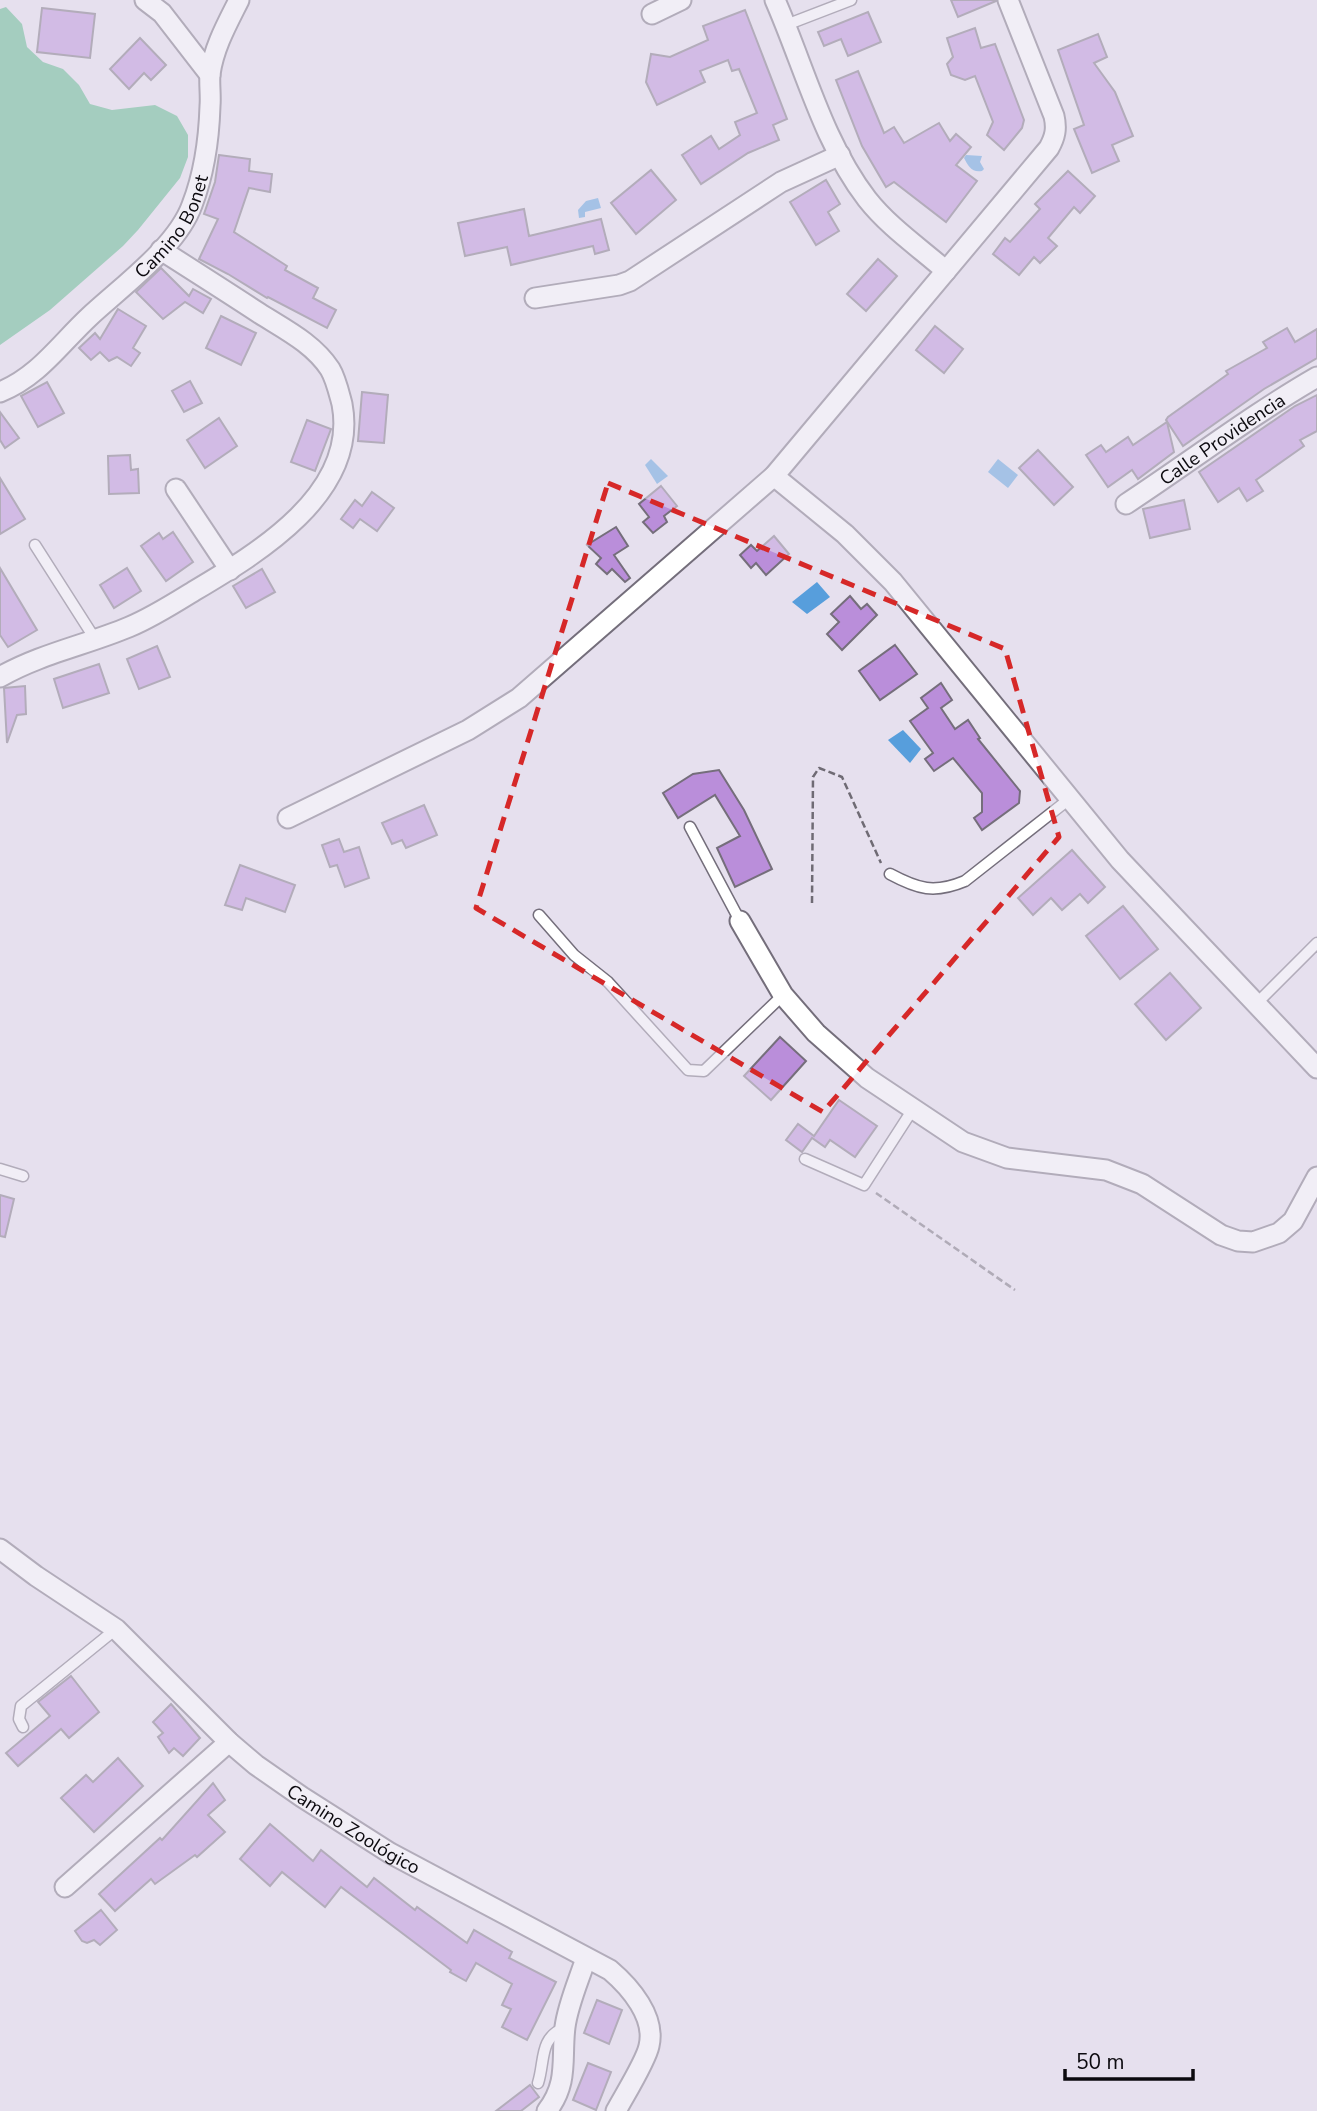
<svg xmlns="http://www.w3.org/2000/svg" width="1317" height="2111" font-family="'Nunito Sans',sans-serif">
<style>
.forest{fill:#56b685}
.water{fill:#579edc}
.building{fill:#ba8eda;stroke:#756e7b;stroke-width:2}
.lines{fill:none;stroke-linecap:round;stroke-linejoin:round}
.service-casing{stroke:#746e7b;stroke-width:13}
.minor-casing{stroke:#746e7b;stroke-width:23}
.path{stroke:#6f6b74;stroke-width:2.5;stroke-dasharray:7 3.5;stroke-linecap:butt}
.service{stroke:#fff;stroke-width:10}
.minor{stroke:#fff;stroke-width:19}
.marked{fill:none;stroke:#d62828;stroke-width:5;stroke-dasharray:14 9;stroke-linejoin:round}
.labels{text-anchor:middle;stroke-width:6;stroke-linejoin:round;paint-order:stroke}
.street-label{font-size:19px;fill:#0c0a0f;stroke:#e6e0ee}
</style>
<rect width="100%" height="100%" fill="#e6e0ee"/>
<polygon class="forest" points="6,7 22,24 27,47 43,62 63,69 79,85 90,104 112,110 155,105 177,116 188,135 188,157 180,178 138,230 123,246 50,310 0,345 0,9"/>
<g class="water">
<path d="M966 155 982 156 980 162 984 169 982 171C972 173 968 166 964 158Z"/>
<polygon points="598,198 601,208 585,212 585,217 579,218 578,210 586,201"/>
<polygon points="651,459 668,476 657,484 645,465"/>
<polygon points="998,459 1018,475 1008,488 988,472"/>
<polygon points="817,582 830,597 807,614 792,602"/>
<polygon points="903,730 921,749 910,763 888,740"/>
</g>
<g class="building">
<polygon points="951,0 996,0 996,1 958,17"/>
<polygon points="42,8 95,14 90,58 37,52"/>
<polygon points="745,10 787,119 773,125 779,140 748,153 701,184 682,155 711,136 719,149 740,135 735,122 757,113 739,69 732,71 728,60 700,71 705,82 657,105 646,82 651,54 670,57 708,40 703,26"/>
<polygon points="868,12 881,42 848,56 841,39 824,46 818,32"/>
<polygon points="975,28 981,48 995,44 1024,120 1022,128 1004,150 987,135 993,122 975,76 965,80 951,75 947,64 953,57 947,38"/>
<polygon points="1098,34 1107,57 1094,63 1115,92 1133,136 1112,145 1119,161 1092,173 1074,129 1084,125 1058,50"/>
<polygon points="140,38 166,65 151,80 144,73 129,89 110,69"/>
<polygon points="858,71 884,133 894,127 904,143 939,123 950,141 956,134 971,147 956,165 977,181 946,222 894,182 886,187 862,146 836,80"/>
<polygon points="219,155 250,159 249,171 272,174 270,192 249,188 234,232 287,266 285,270 318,288 313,298 336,310 327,328 268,297 267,298 228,274 199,259 218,219 204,214 215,182"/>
<polygon points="651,170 676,200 636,234 611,203"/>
<polygon points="1068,171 1095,196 1080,213 1074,207 1048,238 1057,246 1040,263 1034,257 1019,275 993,254 1005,238 1010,242 1040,209 1035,204"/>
<polygon points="826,180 840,204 828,212 839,231 816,245 790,202"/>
<polygon points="524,209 529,236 601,219 609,250 595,254 593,246 511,265 507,247 465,256 458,223"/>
<polygon points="878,259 897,276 866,311 847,294"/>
<polygon points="161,268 189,296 193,289 211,299 203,313 185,302 163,319 136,292"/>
<polygon points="118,309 146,326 133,348 140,353 131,366 117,357 109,361 100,352 91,360 79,348 95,333 100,339"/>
<polygon points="221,316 256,333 241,365 206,348"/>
<polygon points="935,326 963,349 944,373 916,350"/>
<polygon points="1287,328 1295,342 1317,329 1317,358 1264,389 1183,446 1166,420 1168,417 1228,374 1226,371 1267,348 1263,342"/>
<polygon points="190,381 202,403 184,412 172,391"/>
<polygon points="47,382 64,413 38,427 21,396"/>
<polygon points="362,392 388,395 384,443 358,441"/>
<polygon points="1317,395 1317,431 1300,440 1304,446 1256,480 1263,491 1247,501 1239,488 1218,502 1199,472 1295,406"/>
<polygon points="0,412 19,438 5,448 0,440"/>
<polygon points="219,418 237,446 205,468 187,440"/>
<polygon points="307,420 331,429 315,471 291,462"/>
<polygon points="1167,422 1174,452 1138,479 1132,470 1108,487 1086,455 1101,445 1106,452 1128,437 1133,445"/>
<polygon points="1038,450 1073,487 1054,505 1019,468"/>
<polygon points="130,455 131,470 138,469 139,493 109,494 108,456"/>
<polygon points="0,478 25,519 0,534"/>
<polygon points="661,486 677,506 664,516 667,522 653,533 643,522 649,517 639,504"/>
<polygon points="372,492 394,508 377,531 360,519 353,528 341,519 355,500 362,506"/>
<polygon points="1184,500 1190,529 1150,538 1143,509"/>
<polygon points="616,527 628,546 614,555 630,578 625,582 612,569 607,574 596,564 601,558 587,545"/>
<polygon points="173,532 193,562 166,581 141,546 159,533 163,539"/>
<polygon points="774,536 789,554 766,575 756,563 751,568 740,555 751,545 757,551"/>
<polygon points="0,568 37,630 8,647 0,635"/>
<polygon points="127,568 141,591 114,608 100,585"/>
<polygon points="262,569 275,592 246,608 233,586"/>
<polygon points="850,596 861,609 867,604 877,615 842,650 827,634 839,622 831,614"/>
<polygon points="895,645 917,674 880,700 859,671"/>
<polygon points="157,646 170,677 139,689 127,659"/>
<polygon points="99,664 109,693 63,708 54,679"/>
<polygon points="941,683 952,700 941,708 955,729 968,720 980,738 978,739 1020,791 1019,803 982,830 974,818 982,812 982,793 953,758 934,771 925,759 933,753 910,721 928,708 921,698"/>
<polygon points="25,686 26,714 17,715 7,743 4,688"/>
<polygon points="719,770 744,810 772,869 735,887 717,848 740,836 715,795 678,818 663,793 693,774"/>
<polygon points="424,805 437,835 406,848 402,840 392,844 382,823"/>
<polygon points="339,839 344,852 359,847 369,878 345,887 337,865 330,867 322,845"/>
<polygon points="1072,850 1105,887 1088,903 1080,894 1062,910 1051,898 1033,915 1018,898"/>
<polygon points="240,865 295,885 285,912 246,898 242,910 225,905"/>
<polygon points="1123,906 1158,949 1120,979 1086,936"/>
<polygon points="1170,973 1201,1008 1166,1040 1135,1004"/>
<polygon points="780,1037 806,1061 771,1100 744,1076"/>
<polygon points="839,1100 877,1126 855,1157 830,1140 825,1147 812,1138 802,1152 786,1140 798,1124 814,1136"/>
<polygon points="0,1195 14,1199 5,1237 0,1236"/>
<polygon points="71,1676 99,1712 69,1738 61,1729 18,1766 6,1753 50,1716 38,1702"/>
<polygon points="171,1704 200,1738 183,1756 174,1748 169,1753 158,1737 163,1733 153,1722"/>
<polygon points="118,1758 143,1786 94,1832 61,1798 86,1775 93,1782"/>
<polygon points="213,1783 225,1800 208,1815 225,1832 197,1857 195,1855 155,1884 151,1879 115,1911 99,1894 160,1838 162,1840"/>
<polygon points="270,1824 313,1861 321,1850 367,1887 374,1878 415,1910 417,1907 467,1943 474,1930 512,1952 509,1958 556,1982 527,2040 502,2027 511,2009 502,2005 512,1984 476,1963 466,1981 450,1972 451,1970 341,1887 325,1907 282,1872 270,1886 240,1859"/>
<polygon points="101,1910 117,1930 100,1945 94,1940 87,1943 82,1941 75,1931"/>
<polygon points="597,2000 622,2010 609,2044 584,2033"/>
<polygon points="588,2063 611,2072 596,2110 573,2100"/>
<polygon points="530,2085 539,2097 521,2111 496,2111"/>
</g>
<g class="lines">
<defs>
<g id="service">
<polyline points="786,25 851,0"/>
<polyline points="35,545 95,639"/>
<polyline points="690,827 740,921"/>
<path d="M890 874C918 889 934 894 965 881L1068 800"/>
<polyline points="539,915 574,955 608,982 688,1070 704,1071 783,995"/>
<polyline points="1257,1003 1317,943"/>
<polyline points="805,1159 864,1185 913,1109"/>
<polyline points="0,1169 23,1176"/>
<polyline points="23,1727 19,1719 21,1706 116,1629"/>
<path d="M538 2083C545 2061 539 2038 564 2028"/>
</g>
<g id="minor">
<polyline points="145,0 162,13 210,75"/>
<path d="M775 0C804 66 823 142 867 199 889 227 920 248 946 271"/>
<polyline points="652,14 681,0"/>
<polyline points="535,298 619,285 630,281 781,182 840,155"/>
<path id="s1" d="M0 392C38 377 60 344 89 317 121 287 177 247 192 205 204 174 209 138 210 106 211 95 209 84 210 74 214 47 227 24 239 0"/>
<polyline points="774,476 845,534 893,582 1120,860 1317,1068"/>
<polyline points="176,489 230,570"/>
<path id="s2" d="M1126 504C1190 462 1251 415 1317 377"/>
<path d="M0 677C40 654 86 645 129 627 151 618 173 604 194 591 258 553 359 493 342 404 339 393 336 379 330 369 313 343 284 329 259 313 227 292 194 271 161 250"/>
<path d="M288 818 468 730 519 698 774 476 1049 148C1055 137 1057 129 1054 116L1008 0"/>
<polyline points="740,921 783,995 816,1033 867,1078 963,1142 1007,1158 1106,1170 1142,1184 1221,1235 1238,1241 1253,1242 1279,1233 1293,1221 1317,1177"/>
<path id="s3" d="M0 1549 36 1576 116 1629 229 1742 256 1765 302 1797 390 1853 610 1970C630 1987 656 2017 649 2046 646 2061 624 2096 616 2111"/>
<polyline points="65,1887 229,1742"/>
<path d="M547 2111C569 2082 561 2059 565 2027 568 2004 579 1980 586 1958"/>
</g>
</defs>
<use href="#service" class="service-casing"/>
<use href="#minor" class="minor-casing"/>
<g class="path">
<polyline points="812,903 813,777 819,768 842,777 881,863"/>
<polyline points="876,1193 1015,1290"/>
</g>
<use href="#service" class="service"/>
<use href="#minor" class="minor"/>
</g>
<path d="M0 0H1317V2111H0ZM608 483 1005 649 1059 837 823 1112 476 908Z" fill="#e6e0ee" fill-opacity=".55" fill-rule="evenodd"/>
<path class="marked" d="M608 483 1005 649 1059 837 823 1112 476 908Z"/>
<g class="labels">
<g class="street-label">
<text dy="7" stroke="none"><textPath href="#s1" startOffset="242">Camino Bonet</textPath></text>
<text dy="7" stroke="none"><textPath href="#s2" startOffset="116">Calle Providencia</textPath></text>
<text dy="7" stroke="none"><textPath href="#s3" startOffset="453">Camino Zoológico</textPath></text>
</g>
</g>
<path d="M1065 2069v10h128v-10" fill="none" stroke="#0c0a0f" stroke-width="3.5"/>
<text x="1076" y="2069" font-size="21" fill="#0c0a0f" stroke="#e6e0ee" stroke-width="5" paint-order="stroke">50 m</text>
</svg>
